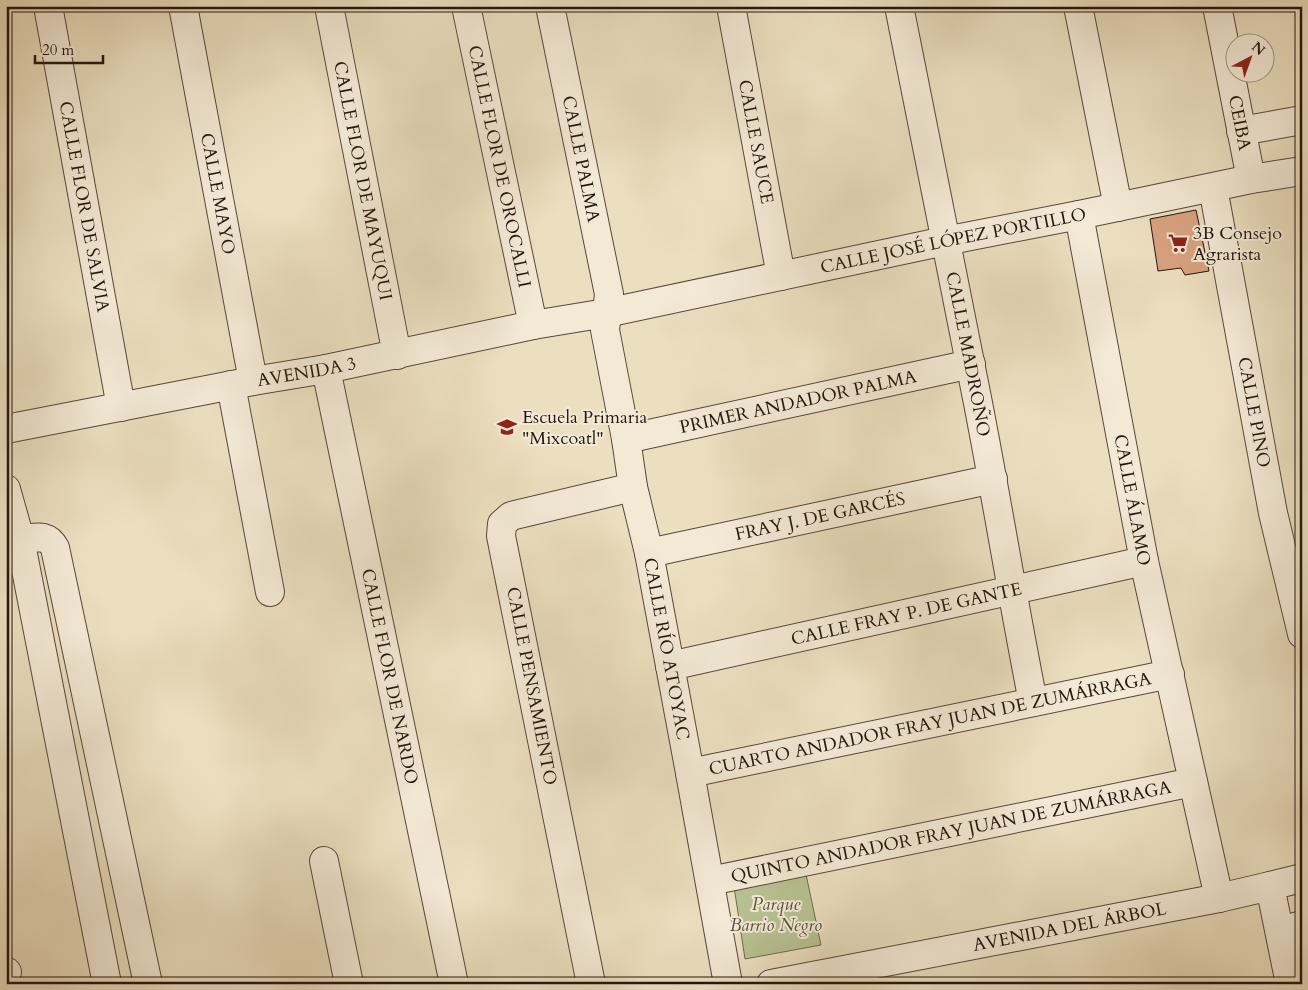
<svg xmlns="http://www.w3.org/2000/svg" width="1308" height="990" font-family="Cardo,serif">
<style>
.green{fill:#b8c192;stroke:#6e6c50}
.building{fill:#d8a281;stroke:#25160e}
.lines{fill:none;stroke-linecap:round;stroke-linejoin:round}
.minor-casing{stroke:#57483a;stroke-width:30}
.minor{stroke:#f3ead6;stroke-width:28}
.labels{text-anchor:middle;stroke-width:4;stroke-linejoin:round;paint-order:stroke}
.street-label{font-size:18px;fill:#25160e;stroke:#f3ead6}
.poi-label{font-size:18px;fill:#25160e;stroke:#f3ead6;text-anchor:start}
.park-label{font-size:18px;font-style:italic;fill:#58523c;stroke:#f3ead6}
</style>
<rect width="100%" height="100%" fill="#ecdfc0"/>
<filter id="stains"><feTurbulence type="fractalNoise" baseFrequency=".004" numOctaves="4"/><feColorMatrix values="0 0 0 0 .2 0 0 0 0 .09 0 0 0 0 .02 0 0 0 .5 -.17"/></filter>
<radialGradient id="worn" r=".72"><stop offset=".6" stop-color="#630" stop-opacity="0"/><stop offset="1" stop-color="#630" stop-opacity=".3"/></radialGradient>
<polygon class="green" points="804,865 821,945 745,959 733,880"/>
<polygon class="building" points="1196,210 1209,271 1185,275 1181,268 1158,271 1150,219"/>
<g class="lines">
<defs>
<g id="minor">
<path id="s1" d="M48 6 121 407"/>
<path id="s2" d="M183 6 253 381"/>
<path id="s3" d="M329 6 397 355"/>
<path id="s4" d="M466 6 533 325"/>
<path id="s5" d="M550 6 609 294 605 330 626 439 633 487 649 553 690 773 728 984"/>
<path id="s6" d="M731 6 781 276"/>
<path id="s7" d="M899 6C924 137 952 267 977 398 997 500 1013 601 1033 702"/>
<polyline points="1078,6 1118,207"/>
<path id="s8" d="M1217 6 1251 179"/>
<polyline points="1241,131 1302,120"/>
<path id="s9" d="M1213 188 1273 513 1302 634"/>
<path id="s10" d="M1079 215 1144 561 1219 898"/>
<path id="s11" d="M326 369 454 984"/>
<polyline points="231,385 270,592"/>
<path id="s12" d="M6 429 253 381 326 369 533 325 606 313 945 241 1079 215 1251 179 1302 171"/>
<path id="s13" d="M626 439 971 364"/>
<polyline points="6,489 20,539 107,984"/>
<path d="M20 539C36 538 47 533 55 548L148 984"/>
<path id="s14" d="M649 553 993 479"/>
<path id="s15" d="M670 666 1144 561"/>
<path id="s16" d="M690 773 1170 674"/>
<polyline points="324,861 349,984"/>
<path id="s17" d="M710 881 1193 782"/>
<polyline points="1270,886 1302,878"/>
<polyline points="1280,931 1302,925"/>
<polyline points="6,972 7,972"/>
<polyline points="591,984 501,536 502,524 511,516 633,487"/>
<path id="s18" d="M771 984 1219 898 1270 886 1290 984"/>
</g>
</defs>
<use href="#minor" class="minor-casing"/>
<use href="#minor" class="minor"/>
</g>
<defs>
<symbol id="supermarket-bare" viewBox="-9 -9 18 18"><path d="M-6-5.5h2.5l.6 2H6L4.5 2H-2.5L-4.4-4H-6ZM-1.5 3.2a1.3 1.3 0 1 0 .1 0ZM3 3.2a1.3 1.3 0 1 0 .1 0Z" fill="#8f2418" stroke="#f3ead6" stroke-width="2.5" paint-order="stroke"/></symbol>
<symbol id="school-bare" viewBox="-9 -9 18 18"><path d="M0-5L7-2L0 1L-7-2ZM-4 1L0 2.5L4 1V4Q0 6-4 4Z" fill="#8f2418" stroke="#f3ead6" stroke-width="2.5" paint-order="stroke"/></symbol>
</defs>
<g fill-rule="evenodd">
<use href="#supermarket-bare" x="1164" y="229" width="28" height="28"/>
<use href="#school-bare" x="493" y="413" width="28" height="28"/>
</g>
<g class="labels">
<g class="street-label">
<text dy="6" stroke="none"><textPath href="#s8" startOffset="119">CEIBA</textPath></text>
<text dy="6" stroke="none"><textPath href="#s6" startOffset="138">CALLE SAUCE</textPath></text>
<text dy="6" stroke="none"><textPath href="#s5" startOffset="156">CALLE PALMA</textPath></text>
<text dy="6" stroke="none"><textPath href="#s4" startOffset="164">CALLE FLOR DE OROCALLI</textPath></text>
<text dy="6" stroke="none"><textPath href="#s3" startOffset="178">CALLE FLOR DE MAYUQUI</textPath></text>
<text dy="6" stroke="none"><textPath href="#s2" startOffset="191">CALLE MAYO</textPath></text>
<text dy="6" stroke="none"><textPath href="#s1" startOffset="204">CALLE FLOR DE SALVIA</textPath></text>
<text dy="6" stroke="none"><textPath href="#s12" startOffset="966">CALLE JOSÉ LÓPEZ PORTILLO</textPath></text>
<text dy="6" stroke="none"><textPath href="#s7" startOffset="355">CALLE MADROÑO</textPath></text>
<text dy="6" stroke="none"><textPath href="#s12" startOffset="306">AVENIDA 3</textPath></text>
<text dy="6" stroke="none"><textPath href="#s13" startOffset="176">PRIMER ANDADOR PALMA</textPath></text>
<text dy="6" stroke="none"><textPath href="#s9" startOffset="228">CALLE PINO</textPath></text>
<text dy="6" stroke="none"><textPath href="#s10" startOffset="290">CALLE ÁLAMO</textPath></text>
<text dy="6" stroke="none"><textPath href="#s14" startOffset="175">FRAY J. DE GARCÉS</textPath></text>
<text dy="6" stroke="none"><textPath href="#s15" startOffset="242">CALLE FRAY P. DE GANTE</textPath></text>
<text dy="6" stroke="none"><textPath href="#s5" startOffset="655">CALLE RÍO ATOYAC</textPath></text>
<text dy="6" stroke="none"><textPath href="#s11" startOffset="314">CALLE FLOR DE NARDO</textPath></text>
<text transform="translate(532 686) rotate(79)" y="6">CALLE PENSAMIENTO</text>
<text dy="6" stroke="none"><textPath href="#s16" startOffset="245">CUARTO ANDADOR FRAY JUAN DE ZUMÁRRAGA</textPath></text>
<text dy="6" stroke="none"><textPath href="#s17" startOffset="246">QUINTO ANDADOR FRAY JUAN DE ZUMÁRRAGA</textPath></text>
<text dy="6" stroke="none"><textPath href="#s18" startOffset="304">AVENIDA DEL ÁRBOL</textPath></text>
</g>
<g class="poi-label">
<text x="1193" y="239">3B Consejo<tspan x="1193" dy="21">Agrarista</tspan></text>
<text x="522" y="423">Escuela Primaria<tspan x="522" dy="21">"Mixcoatl"</tspan></text>
</g>
<g class="park-label">
<text x="776" y="910">Parque<tspan x="776" dy="21">Barrio Negro</tspan></text>
</g>
</g>
<rect width="1308" height="990" fill="none" stroke="#ecdfc0" stroke-width="25"/>
<rect x="8" y="8" width="1293" height="975" fill="none" stroke="#25160e" stroke-width="2.5"/>
<rect x="12" y="12" width="1283" height="965" fill="none" stroke="#25160e"/>
<g transform="translate(1250 58) rotate(41)"><circle r="24" fill="#f3ead6" stroke="#a19586"/>
<path d="M0-4L9 19L0 12L-9 19Z" fill="#8f2418"/>
<text y="-8" font-size="14" font-weight="bold" text-anchor="middle" fill="#25160e">N</text>
</g>
<path d="M35 55v8h68v-8" fill="none" stroke="#25160e" stroke-width="2.5"/>
<text x="42" y="55" font-size="15" fill="#25160e" stroke="#f3ead6" stroke-width="4" paint-order="stroke">20 m</text>
<rect width="100%" height="100%" filter="url(#stains)"/>
<rect width="100%" height="100%" fill="url(#worn)"/>
</svg>
